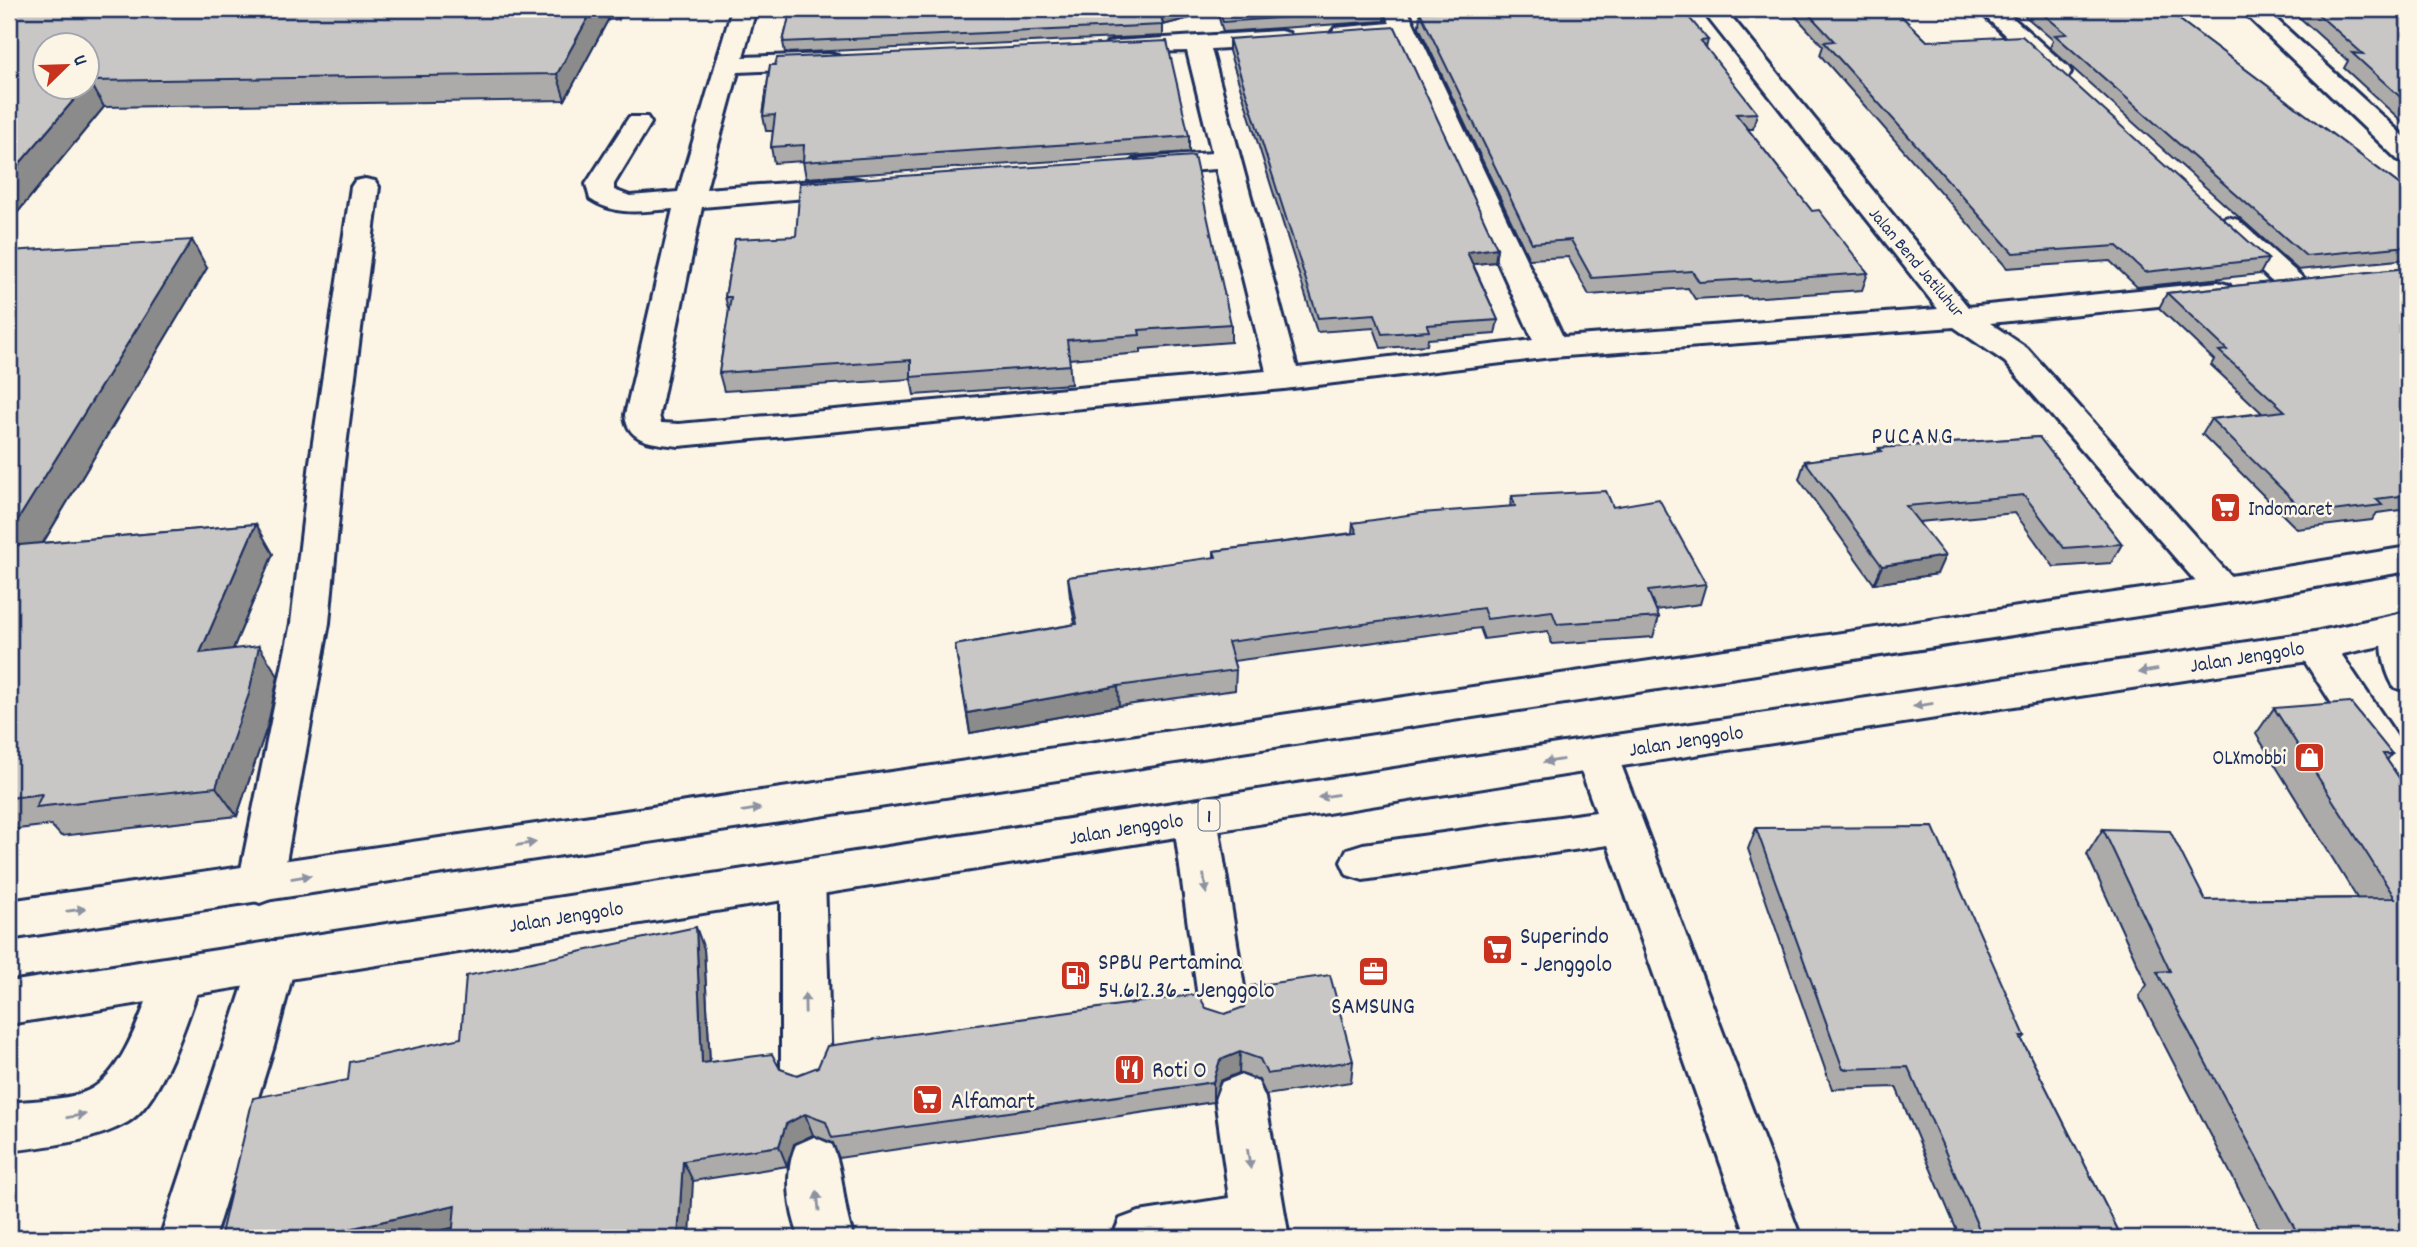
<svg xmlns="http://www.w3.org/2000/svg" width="2417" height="1247" font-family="Dekko,sans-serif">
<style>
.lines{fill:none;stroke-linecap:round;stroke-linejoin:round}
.minor-casing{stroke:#1b2f5e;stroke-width:6}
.highway-casing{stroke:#1b2f5e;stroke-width:6}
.minor{fill:#fcf5e5;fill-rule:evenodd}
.highway{fill:#fcf5e5;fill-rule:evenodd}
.wall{fill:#acabaa;stroke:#1b2f5e;stroke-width:2}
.shaded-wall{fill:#8c8b8b;stroke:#1b2f5e;stroke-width:2}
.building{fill:#c8c7c6;stroke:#1b2f5e;stroke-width:2}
.oneway{fill:#8c92a2}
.labels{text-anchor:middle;stroke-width:5;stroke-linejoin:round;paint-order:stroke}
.far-street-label{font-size:18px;fill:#1b2f5e;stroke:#fcf5e5}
.shield{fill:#fcf5e5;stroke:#5e6a86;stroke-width:2}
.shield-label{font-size:19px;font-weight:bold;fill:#1b2f5e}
.poi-label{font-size:21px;fill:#1b2f5e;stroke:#fcf5e5;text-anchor:start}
.street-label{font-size:21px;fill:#1b2f5e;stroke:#fcf5e5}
.quarter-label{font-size:24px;letter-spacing:2px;fill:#1b2f5e;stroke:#fcf5e5}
.near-poi-label{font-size:24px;fill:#1b2f5e;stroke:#fcf5e5;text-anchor:start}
</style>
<rect width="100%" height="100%" fill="#fcf5e5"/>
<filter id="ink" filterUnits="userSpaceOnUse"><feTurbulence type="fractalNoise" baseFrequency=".0143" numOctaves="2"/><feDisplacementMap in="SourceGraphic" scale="14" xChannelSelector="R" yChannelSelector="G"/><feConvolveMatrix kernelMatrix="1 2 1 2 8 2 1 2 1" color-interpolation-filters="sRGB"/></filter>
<g filter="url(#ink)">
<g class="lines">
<defs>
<g id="minor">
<path d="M732 9H756L743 57 829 54 838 56 841 61 838 66 829 68 738 72 706 189 852 178 862 180 866 186 862 192 852 194 702 207 659 415 661 423 679 424 1266 371 1216 169 1143 174 1133 172 1129 166 1133 160 1143 158 1212 153 1187 51 1107 53 1104 48 1107 43 1116 41 1280 31 1289 33 1292 38 1289 43 1280 45 1211 49 1297 368 1533 340 1396 37 1343 40 1335 38 1331 33 1335 28 1390 23 1383 9H1407L1563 337 1938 309 1701 9H1725L1968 307 2218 282 2229 285 2233 291 2229 297 2218 300 1990 323 2027 348 2243 590 2237 599 2224 603 2211 599 2005 362 1954 327 1552 357 1284 389 679 446C656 443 628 444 625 415L673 209C643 211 617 217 590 199L586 184 629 117H647L651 123 614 184V190L630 196 678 192Z"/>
<polygon points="1977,9 2003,9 2068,67 2071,72 2068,77 2050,77"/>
<polygon points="2240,9 2265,9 2408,140 2408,162 2398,160"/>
<polygon points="365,179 375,181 379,187 344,462 329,623 282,884 276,897 260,903 244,897 238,884 291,623 310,462 351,187 355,181"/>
<polygon points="2228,217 2238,220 2302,277 2306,283 2302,289 2291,292 2280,289 2218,232 2214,226 2218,220"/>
<path d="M2402 613 2408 615V692L2394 687C2383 668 2377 637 2388 617Z"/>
<polygon points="2315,632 2329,636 2408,753 2408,804 2393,799 2295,646 2301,636"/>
<polygon points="1596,738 1611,743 1617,754 1801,1238 1747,1238 1608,845 1363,880 1347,875 1341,862 1347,849 1363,844 1596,812 1575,754 1581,743"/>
<polygon points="1195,800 1210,805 1217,817 1248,1012 1241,1027 1224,1033 1207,1027 1200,1012 1173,817 1180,805"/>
<polygon points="803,860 819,865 825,878 831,1071 823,1087 806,1093 789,1087 781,1071 781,878 787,865"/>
<polygon points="273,941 290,947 296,961 274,1046 214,1238 160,1238 256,947"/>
<path d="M179 956 196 962 203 976C188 1015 164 1100 128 1122 93 1142 48 1146 9 1151V1103C34 1100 71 1101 93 1088 129 1066 145 998 162 962Z"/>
<polygon points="1240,1075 1258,1082 1265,1098 1289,1238 1112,1238 1120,1219 1139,1212 1229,1198 1215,1098 1222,1082"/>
<path d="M814 1137 832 1145C845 1175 842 1208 854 1238H800C789 1211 784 1171 796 1145Z"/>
</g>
<g id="highway">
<polygon points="2408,547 2408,571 2224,603 9,939 9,901 2224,577"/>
<polygon points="2408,612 2408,640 2315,660 1596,770 9,1024 9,982 1596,738 2315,632"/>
</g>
</defs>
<use href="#minor" class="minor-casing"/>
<use href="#highway" class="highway-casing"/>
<use href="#minor" class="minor"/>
<use href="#highway" class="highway"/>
</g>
<g class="wall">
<polygon points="9,9 623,9 619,19 608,20 565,100 104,107 9,223"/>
<polygon points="791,9 1385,9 1385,10 1384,21 1223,32 1217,11 1163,25 1163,36 785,53 783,42"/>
<polygon points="1789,9 1894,9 1927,41 2268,259 2260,274 2137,287 2110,261 2007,268 1820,55 1823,46"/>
<polygon points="2017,9 2165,9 2408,191 2408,259 2298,270 2050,48 2053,40"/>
<polygon points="2290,9 2408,9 2408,127 2344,68 2348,61"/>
<polygon points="1420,12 1708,40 1706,48 1757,113 1753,129 1748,129 1812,211 1868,273 1862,290 1748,298 1746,296 1695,299 1688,288 1589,295 1568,257 1529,259 1419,27"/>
<polygon points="1229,39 1497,248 1495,262 1473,264 1498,320 1495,334 1428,339 1427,345 1381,348 1374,328 1317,332 1229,51"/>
<polygon points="770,65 1189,136 1189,152 806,178 803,161 774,163 771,147 773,131 766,131 763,116"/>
<polygon points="735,239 1231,324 1231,342 1141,349 1141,353 1069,359 1071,384 914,395 911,379 724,391 719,373 729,312 725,297"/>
<polygon points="9,251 207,268 43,543 256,524 273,554 233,649 278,676 268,724 237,816 61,836 51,825 9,830"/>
<polygon points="2408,268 2408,509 2377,513 2372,520 2297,529 2202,434 2211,419 2262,413 2211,365 2214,360 2159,308 2167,293"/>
<polygon points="2039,437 2122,544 2111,563 2054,567 2015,513 1919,522 1937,574 1874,584 1799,479 1805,461 1878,452 1879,448"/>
<polygon points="1512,496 1613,507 1706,584 1700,604 1656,610 1659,617 1653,637 1552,644 1548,631 1484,639 1480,628 1233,661 1236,670 1235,690 1119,706 970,733 955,645 1075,624 1070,597 1068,577 1214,558 1214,551 1352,533 1353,523 1510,507"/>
<polygon points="2274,708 2392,754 2387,760 2408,791 2408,1238 2264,1238 2139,996 2147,985 2087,854 2103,829 2205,900 2357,898 2256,734"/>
<polygon points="1756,828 2025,1036 2022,1040 2122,1238 1960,1238 1896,1087 1832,1089 1748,849"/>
<polygon points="704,949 710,1062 780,1069 797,1075 1206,1008 1353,1061 1351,1082 1266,1095 1259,1080 1239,1073 1220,1081 1213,1102 839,1158 833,1143 813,1135 794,1144 787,1166 693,1181 453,1228 409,1238 220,1238 348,1080"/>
</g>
<g class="shaded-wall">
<polygon points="593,9 605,9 608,20 565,100 557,74"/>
<polygon points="616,9 623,9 619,19"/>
<polygon points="1186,9 1217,9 1217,11 1163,25 1161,15"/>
<polygon points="90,81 104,107 9,223 9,176 84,88 88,88 88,83"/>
<polygon points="192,240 207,268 23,576 9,557 9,534"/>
<polygon points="1497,248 1495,262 1465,265 1467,252"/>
<polygon points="256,524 273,554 219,682 200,653"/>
<polygon points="1945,556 1937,574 1874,584 1882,566"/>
<polygon points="259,646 278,676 268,724 237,816 216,787"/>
<polygon points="1118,686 1119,706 970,733 967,713"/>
<polygon points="696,927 704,949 711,1084 702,1063"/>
<polygon points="1240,1052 1239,1073 1220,1081 1213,1102 1213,1082 1220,1060"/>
<polygon points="805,1114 813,1135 794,1144 787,1166 779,1146 786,1124"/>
<polygon points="683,1161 693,1181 690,1238 678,1238"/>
<polygon points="455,1205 469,1224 409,1238 309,1238"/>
</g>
<g class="building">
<polygon points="9,9 593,9 557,74 90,81 88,83 88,46 46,46 46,88 84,88 9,176"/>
<polygon points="791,9 1186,9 1161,15 1163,25 783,42"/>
<polygon points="1219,9 1385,9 1385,10 1223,22"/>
<polygon points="1483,9 1682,9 1708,40 1701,41 1757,113 1736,114 1812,211 1819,210 1868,273 1753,281 1751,279 1699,282 1692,271 1592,278 1571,240 1532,243 1420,12"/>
<polygon points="1804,9 1894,9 1927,41 2022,36 2268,259 2145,272 2117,246 2013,253 1824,42 1834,41"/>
<polygon points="2037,9 2165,9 2408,191 2408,246 2306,256 2055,35 2067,34"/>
<polygon points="2312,9 2408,9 2408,104 2352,53 2363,54"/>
<polygon points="1395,27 1497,248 1467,252 1498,320 1427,325 1429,331 1382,334 1375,314 1318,318 1229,39"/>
<polygon points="1167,41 1189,136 803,162 804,145 771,147 775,115 763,116 770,65 775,65 777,58"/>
<polygon points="1194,156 1231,324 1139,330 1140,335 1067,340 1070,365 911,377 911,360 719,373 731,297 725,297 735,239 796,236 800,183"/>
<polygon points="192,240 9,534 9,251"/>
<polygon points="2408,268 2408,495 2376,499 2382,505 2307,514 2211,419 2285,411 2219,351 2227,350 2167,293"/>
<polygon points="2039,437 2122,544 2064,548 2024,495 1906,506 1945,556 1882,566 1805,461 1882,451 1879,448"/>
<polygon points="1606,491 1613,507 1659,499 1706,584 1648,591 1659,617 1557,624 1552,611 1487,619 1483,608 1228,642 1236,670 1118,686 967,713 955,645 1077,624 1068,577 1216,557 1214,551 1357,533 1353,523 1421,513 1515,506 1512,496"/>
<polygon points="256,524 200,653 259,646 249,694 216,787 36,807 42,794 9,798 9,546"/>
<polygon points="2350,702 2392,754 2383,754 2408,791 2408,1238 2300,1238 2157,972 2170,971 2103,829 2170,831 2205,900 2395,898 2274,708"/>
<polygon points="1933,827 2025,1036 2020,1036 2122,1238 1983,1238 1908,1067 1843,1069 1756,828"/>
<polygon points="696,927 702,1063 772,1054 780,1069 797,1075 818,1067 827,1046 1198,994 1206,1008 1225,1014 1244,1007 1251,986 1330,975 1353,1061 1267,1074 1260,1059 1240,1052 1220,1060 1213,1082 832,1138 826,1122 805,1114 786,1124 779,1146 683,1161 678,1238 452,1238 455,1205 309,1238 220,1238 253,1098 348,1080 350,1062 461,1038 466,976"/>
</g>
<defs><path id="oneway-solid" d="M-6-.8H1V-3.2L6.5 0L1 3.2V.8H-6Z" transform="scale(1.75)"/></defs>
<g class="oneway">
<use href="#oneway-solid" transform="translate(2148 671) rotate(171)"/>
<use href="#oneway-solid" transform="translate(1923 705) rotate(171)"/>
<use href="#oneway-solid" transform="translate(1553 761) rotate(171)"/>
<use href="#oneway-solid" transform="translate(1328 796) rotate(171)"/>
<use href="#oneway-solid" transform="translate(751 810) rotate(-9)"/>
<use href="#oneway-solid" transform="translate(526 844) rotate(-9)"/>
<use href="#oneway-solid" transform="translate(301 877) rotate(-9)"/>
<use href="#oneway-solid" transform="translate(1205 884) rotate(82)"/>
<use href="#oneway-solid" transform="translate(76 910) rotate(-8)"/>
<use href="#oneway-solid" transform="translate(805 1003) rotate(-91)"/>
<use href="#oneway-solid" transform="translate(76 1116) rotate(-10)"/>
<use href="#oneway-solid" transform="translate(1249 1159) rotate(81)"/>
<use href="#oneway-solid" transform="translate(818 1201) rotate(-96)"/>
</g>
</g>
<defs>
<symbol id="supermarket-square" viewBox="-11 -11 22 22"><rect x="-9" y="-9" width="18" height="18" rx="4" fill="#c8321e" stroke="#fcf5e5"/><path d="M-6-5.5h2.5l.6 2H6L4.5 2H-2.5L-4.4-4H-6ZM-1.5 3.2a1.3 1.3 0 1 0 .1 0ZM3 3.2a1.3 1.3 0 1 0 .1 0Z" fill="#fff"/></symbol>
<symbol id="shop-square" viewBox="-11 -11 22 22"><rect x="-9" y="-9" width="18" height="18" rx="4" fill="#c8321e" stroke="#fcf5e5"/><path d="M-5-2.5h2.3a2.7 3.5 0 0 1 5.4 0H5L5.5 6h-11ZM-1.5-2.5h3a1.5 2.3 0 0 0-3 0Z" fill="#fff"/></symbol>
<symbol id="office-square" viewBox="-11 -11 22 22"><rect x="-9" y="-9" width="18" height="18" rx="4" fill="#c8321e" stroke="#fcf5e5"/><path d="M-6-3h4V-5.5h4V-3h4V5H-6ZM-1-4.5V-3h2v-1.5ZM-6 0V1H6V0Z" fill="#fff"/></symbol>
<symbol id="fuel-square" viewBox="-11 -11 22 22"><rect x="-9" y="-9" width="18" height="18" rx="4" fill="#c8321e" stroke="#fcf5e5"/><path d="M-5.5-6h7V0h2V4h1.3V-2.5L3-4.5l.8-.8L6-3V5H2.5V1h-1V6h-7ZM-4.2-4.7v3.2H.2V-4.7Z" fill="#fff"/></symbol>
<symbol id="restaurant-square" viewBox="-11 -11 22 22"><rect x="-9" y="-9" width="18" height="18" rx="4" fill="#c8321e" stroke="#fcf5e5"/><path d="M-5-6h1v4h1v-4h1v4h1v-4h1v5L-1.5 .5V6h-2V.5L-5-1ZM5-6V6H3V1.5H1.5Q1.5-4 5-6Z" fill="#fff"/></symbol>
</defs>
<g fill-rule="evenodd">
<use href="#supermarket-square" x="2208" y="490" width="35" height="35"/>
<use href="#shop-square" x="2292" y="740" width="35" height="35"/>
<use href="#supermarket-square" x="1480" y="932" width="35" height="35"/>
<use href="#office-square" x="1356" y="954" width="35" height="35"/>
<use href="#fuel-square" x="1058" y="958" width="35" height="35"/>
<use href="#restaurant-square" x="1112" y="1052" width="35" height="35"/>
<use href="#supermarket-square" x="910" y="1082" width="35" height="35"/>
</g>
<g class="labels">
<g class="far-street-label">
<text transform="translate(1917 262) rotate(50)" y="6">Jalan Bend Jatiluhur</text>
</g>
<rect class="shield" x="1198.5" y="799.5" width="21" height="31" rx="5"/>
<g class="shield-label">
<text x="1209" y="822">1</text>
</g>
<g class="poi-label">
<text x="2248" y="515">Indomaret</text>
<text x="2286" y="764" text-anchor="end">OLXmobbi</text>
</g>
<g class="street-label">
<text transform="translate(2247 656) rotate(-9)" y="7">Jalan Jenggolo</text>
<text transform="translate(1686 740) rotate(-9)" y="7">Jalan Jenggolo</text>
<text transform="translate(1126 828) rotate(-9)" y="7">Jalan Jenggolo</text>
<text transform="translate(566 916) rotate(-9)" y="7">Jalan Jenggolo</text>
</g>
<g class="quarter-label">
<text x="1913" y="443">PUCANG</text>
</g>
<g class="near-poi-label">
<text x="1520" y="943">Superindo<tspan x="1520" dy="28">- Jenggolo</tspan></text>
<text x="1098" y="969">SPBU Pertamina<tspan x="1098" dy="28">54.612.36 - Jenggolo</tspan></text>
<text x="1373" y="1013" text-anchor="middle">SAMSUNG</text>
<text x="1152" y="1077">Roti O</text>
<text x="951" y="1108">Alfamart</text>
</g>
</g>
<rect width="2417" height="1247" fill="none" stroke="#fcf5e5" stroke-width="35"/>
<rect x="18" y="18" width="2382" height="1212" fill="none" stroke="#1b2f5e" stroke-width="2.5" filter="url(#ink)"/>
<g transform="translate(66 66) rotate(67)"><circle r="33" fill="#fcf5e5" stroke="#a2a6af" stroke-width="2"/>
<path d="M0-5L12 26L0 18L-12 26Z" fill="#c8321e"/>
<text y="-10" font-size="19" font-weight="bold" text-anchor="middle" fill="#1b2f5e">U</text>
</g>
</svg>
